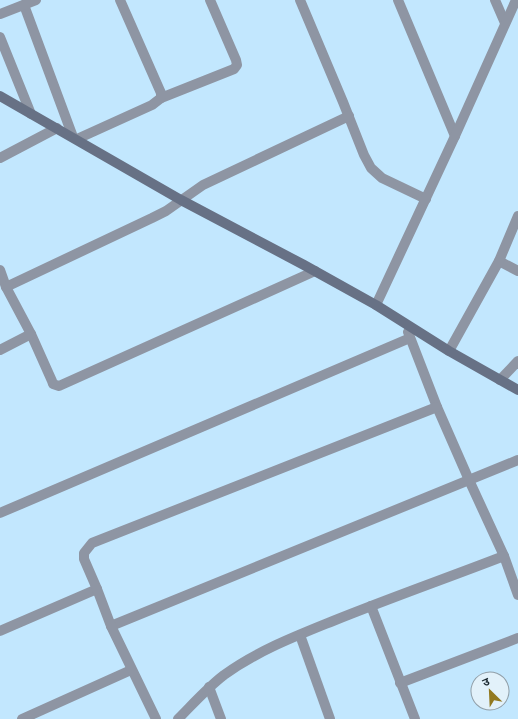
<svg xmlns="http://www.w3.org/2000/svg" width="518" height="719" font-family="Barlow,'Noto Sans Devanagari',sans-serif">
<style>
.lines{fill:none;stroke-linecap:round;stroke-linejoin:round}
.street{stroke:#8e95a3;stroke-width:10}
.secondary{stroke:#677185;stroke-width:10}
</style>
<rect width="100%" height="100%" fill="#c2e7fe"/>
<g class="lines">
<g class="street">
<polyline points="300,0 343,102 364,155 371,168 382,178 426,199"/>
<polyline points="398,0 455,136"/>
<polyline points="495,0 505,23"/>
<polyline points="24,5 73,137"/>
<polyline points="0,14 36,0"/>
<polyline points="0,37 31,114"/>
<polyline points="161,98 229,71 234,69 237,65 236,60 210,0"/>
<polyline points="77,139 152,105 161,98 161,93 120,0"/>
<polyline points="0,158 57,128"/>
<polyline points="499,261 518,271"/>
<polyline points="0,270 6,287 31,334 52,381 53,384 59,386 315,271"/>
<polyline points="6,287 152,218 166,211 203,185 349,116"/>
<polyline points="376,305 455,136 516,0"/>
<polyline points="408,332 437,407 469,480 504,556 518,595"/>
<polyline points="0,350 31,334"/>
<polyline points="449,351 499,261 518,216"/>
<polyline points="500,380 518,361"/>
<polyline points="0,513 410,338"/>
<polyline points="371,606 415,719"/>
<polyline points="111,626 518,460"/>
<polyline points="0,631 97,589"/>
<polyline points="300,635 330,719"/>
<polyline points="400,683 518,638"/>
<polyline points="209,687 221,719"/>
<polyline points="22,719 131,670"/>
<polyline points="156,719 111,626 97,589 84,559 84,553 92,543 437,407"/>
<path d="M178 719C193 704 207 688 224 675 257 651 296 636 333 621 390 598 447 578 504 556"/>
</g>
<polyline class="secondary" points="0,96 181,200 304,265 376,305 449,351 518,390"/>
</g>
<g transform="translate(490 691) rotate(336)"><circle r="19" fill="#e2f1fa" stroke="#919fa8"/>
<path d="M0-3L7 15L0 10L-7 15Z" fill="#927920"/>
<text y="-6" font-size="11" font-weight="bold" text-anchor="middle" fill="#17252d">उ</text>
</g>
</svg>
